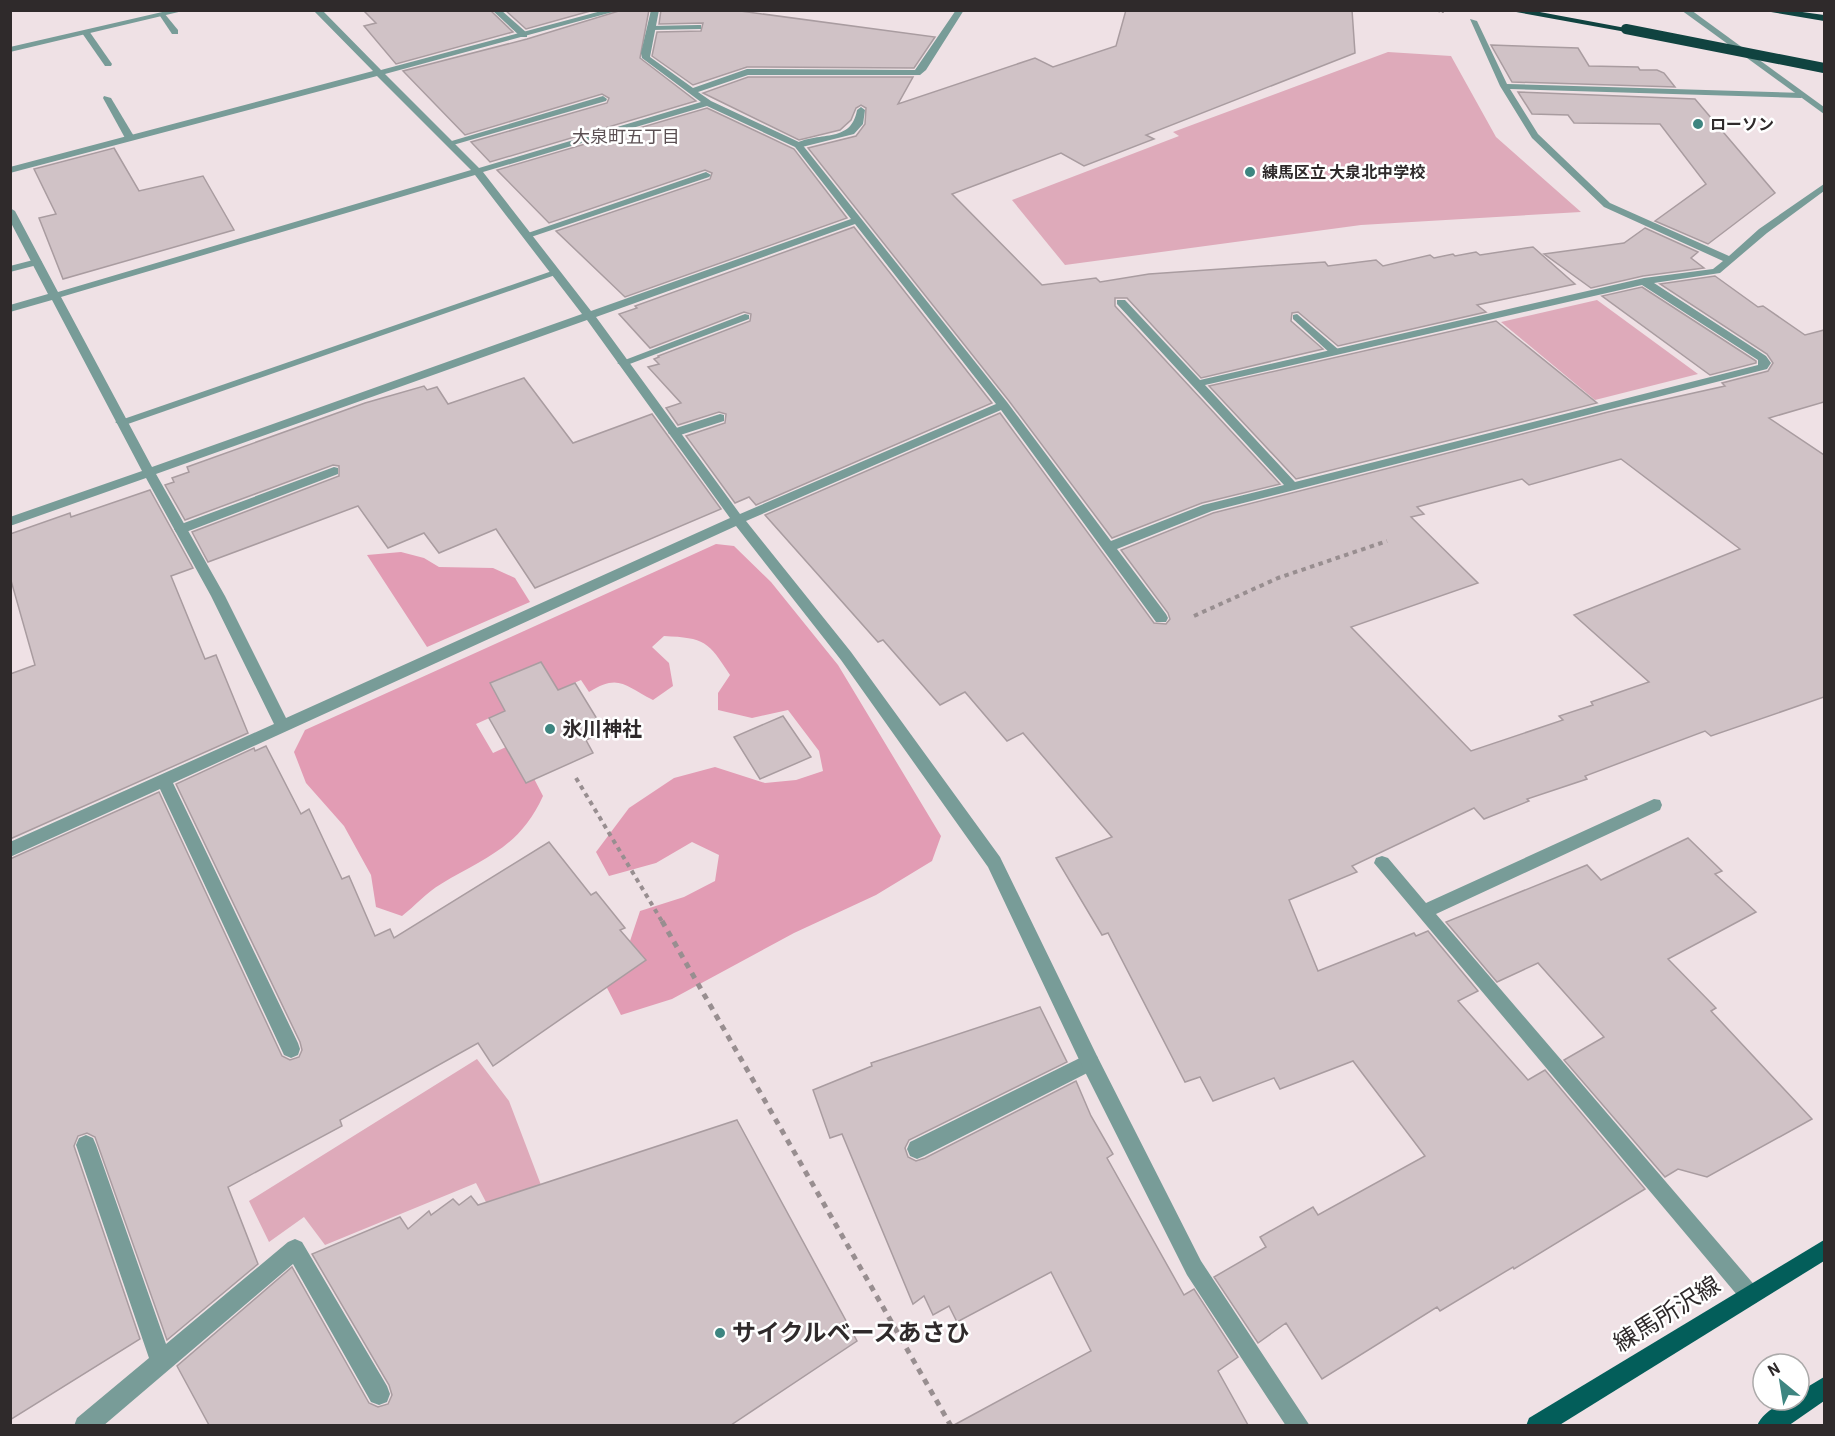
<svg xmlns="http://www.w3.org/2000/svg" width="1835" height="1436" font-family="Barlow,'Noto Sans JP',sans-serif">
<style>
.green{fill:#deaaba}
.forest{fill:#e29cb4}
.building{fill:#d0c2c6;stroke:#a99ca0;stroke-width:1.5;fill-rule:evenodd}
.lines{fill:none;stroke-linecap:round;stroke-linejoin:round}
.path-far2{stroke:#988e90;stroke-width:2;stroke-dasharray:2 2;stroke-linecap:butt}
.path-far1{stroke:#988e90;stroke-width:4;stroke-dasharray:4.5 4.5;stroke-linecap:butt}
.path{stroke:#988e90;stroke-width:5;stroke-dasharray:6 6;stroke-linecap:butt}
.service{fill:#789c98;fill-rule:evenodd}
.minor{fill:#789c98;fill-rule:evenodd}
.tertiary{fill:#789c98;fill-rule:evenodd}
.primary{fill:#035e5a;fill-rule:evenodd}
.motorway{fill:#104340;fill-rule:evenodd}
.motorway-bridge{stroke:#104340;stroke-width:10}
.poi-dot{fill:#3d8580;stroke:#fff;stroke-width:2}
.labels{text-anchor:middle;stroke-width:5;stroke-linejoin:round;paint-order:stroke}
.far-poi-label{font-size:16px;font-weight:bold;fill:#2f2a2b;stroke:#fff;text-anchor:start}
.far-neighbourhood-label{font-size:18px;fill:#5b5053;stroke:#fff}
.poi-label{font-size:20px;font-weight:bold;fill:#2f2a2b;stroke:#fff;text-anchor:start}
.near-street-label{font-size:24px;fill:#2f2a2b;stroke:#fff}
.near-poi-label{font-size:24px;font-weight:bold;fill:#2f2a2b;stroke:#fff;text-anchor:start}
</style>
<rect width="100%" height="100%" fill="#efe1e5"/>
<g class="green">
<polygon points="1388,52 1451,56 1496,137 1581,212 1361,225 1065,265 1012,200 1179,136 1173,132"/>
<polygon points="1597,300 1698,374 1595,400 1501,322"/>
<polygon points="477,1059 509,1101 541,1185 487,1204 476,1183 325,1245 304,1217 269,1242 249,1201"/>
</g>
<g class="forest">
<path d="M716 544 734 546 771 582 838 665 941 836 932 861 876 895 794 933 672 999 621 1015 606 986 646 960 630 941 640 911 684 897 715 881 719 855 692 842 656 863 609 876 596 852 629 808 674 778 715 767 765 783 796 780 823 771 819 751 788 710 752 718 718 710V693L730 675C708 641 705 638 664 636L652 647 669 663 673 686 653 700C625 686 619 673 589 692L581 680 558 690 541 662 490 683 505 711 476 724 493 753 506 747 529 769 543 796C520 847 486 857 441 884 427 892 415 906 402 916L376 907 371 875 344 826 306 783 294 752 305 730Z"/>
<polygon points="401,552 424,558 439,567 493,568 515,578 530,602 427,647 367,555"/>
</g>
<g class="building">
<polygon points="363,10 490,10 513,32 396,64 364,26 376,23"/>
<polygon points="505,10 594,10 526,29"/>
<polygon points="622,10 649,10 640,58 696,101 490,162 471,142 607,103 609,98 602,94 465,135 403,71 527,39"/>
<polygon points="661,10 733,10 935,37 914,68 747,67 693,85 652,56 657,32 701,31 703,23 659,24"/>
<polygon points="1126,10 1352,10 1355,53 1146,135 1154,139 1084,166 1061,153 952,194 1042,285 1096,278 1100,282 1149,274 1325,262 1328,266 1376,260 1383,266 1430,255 1434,258 1453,254 1455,256 1476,252 1480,255 1533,247 1575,284 1477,305 1486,312 1338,346 1298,312 1292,313 1291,321 1323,349 1201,378 1127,298 1115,298 1115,306 1280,484 1202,503 1112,538 1009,401 808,148 856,136 865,124 866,108 861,105 856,108 851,120 840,130 799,140 703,93 748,77 913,77 898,104 1035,58 1053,67 1116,46"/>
<polygon points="1491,45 1578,48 1589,66 1638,67 1640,70 1657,70 1664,73 1675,87 1512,82"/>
<polygon points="1518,92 1695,99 1775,193 1708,244 1655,221 1706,184 1660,124 1574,123 1568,115 1532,114"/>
<polygon points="707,108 794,149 847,218 625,297 556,231 710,179 712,173 705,170 549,223 497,170"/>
<polygon points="114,148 139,191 203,176 234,230 63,279 39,218 56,214 34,169"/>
<polygon points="854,227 992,403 756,505 749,497 735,503 686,436 725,423 726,414 719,412 678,425 666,408 681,403 648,367 659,364 654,359 659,357 658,356 750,321 751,314 744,312 650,348 619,314 637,308 635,306"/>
<polygon points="1645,228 1698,252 1691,258 1704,268 1643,276 1591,288 1544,254 1624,243"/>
<path d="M1715 276 1758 307 1763 306 1805 335 1824 330V402L1769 418 1824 455V697L1711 736 1705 731 1585 776 1587 779 1527 799 1529 801 1484 819 1474 808 1352 866 1357 872 1289 900 1318 971 1414 933 1416 936 1428 931 1478 991 1458 1001 1528 1080 1545 1070 1645 1189 1514 1269 1513 1267 1440 1311 1437 1307 1322 1379 1286 1323 1258 1343 1214 1277 1266 1247 1260 1237 1313 1207 1318 1215 1425 1156 1353 1061 1280 1089 1274 1078 1213 1101 1200 1077 1185 1082 1108 933 1102 935 1056 858 1112 837 1023 733 1007 741 965 692 940 705 883 640 878 642 765 515 1000 413 1154 623 1166 624 1170 619 1168 613 1121 550 1213 513 1608 412 1725 386 1722 383 1768 371 1773 363 1767 354 1660 284ZM1621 459 1740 549 1574 615 1649 682 1591 702 1593 705 1559 716 1563 720 1471 751 1351 627 1478 583 1411 517 1424 514 1417 507 1522 479 1529 485Z"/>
<polygon points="1642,287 1756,361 1756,363 1710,375 1602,296"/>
<polygon points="1496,321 1597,403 1296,479 1209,386"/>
<polygon points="524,378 573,443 652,414 721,509 535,588 496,529 439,553 424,533 388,548 358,506 208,562 192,532 339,476 339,466 333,465 185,520 165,485 174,482 172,478 189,472 187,467 365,403 424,386 427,390 437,387 448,404"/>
<polygon points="150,490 193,568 171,576 205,659 216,655 248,733 10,839 10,674 35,665 10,577 10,534 70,513 71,517"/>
<polygon points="541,662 558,690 575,683 605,732 586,740 593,753 526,783 489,718 505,711 490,683"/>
<polygon points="783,716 811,757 760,779 734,737"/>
<polygon points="266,746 301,814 309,809 342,879 349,876 375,936 390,929 394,938 549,842 591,895 596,892 625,928 620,930 646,960 493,1066 478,1043 340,1120 342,1126 228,1187 258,1264 167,1340 95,1137 87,1133 78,1136 74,1146 140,1339 10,1420 10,859 159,792 282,1056 290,1060 299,1057 302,1050 300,1042 176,784 254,748 255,751"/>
<polygon points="1688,838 1722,871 1715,874 1756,912 1668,959 1716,1008 1711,1011 1812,1119 1707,1177 1678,1169 1665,1177 1564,1060 1604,1037 1538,963 1497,982 1446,922 1587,865 1601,880"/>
<polygon points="1040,1007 1067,1062 909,1140 905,1148 908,1157 916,1161 925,1158 1076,1081 1091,1116 1113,1154 1107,1158 1184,1295 1194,1289 1238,1357 1218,1371 1248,1425 954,1425 1091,1351 1051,1272 957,1322 949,1306 933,1315 924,1296 913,1304 842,1134 830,1138 813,1090 872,1066 871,1063"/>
<polygon points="737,1120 857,1341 731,1425 209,1425 177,1366 292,1267 369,1403 378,1407 388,1404 392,1395 389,1385 312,1254 400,1217 408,1229 429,1211 431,1215 453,1199 459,1205 471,1196 478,1205"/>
</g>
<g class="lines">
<polyline class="path-far2" points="1430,10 1444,12"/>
<g class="path-far1">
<polyline points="1194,616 1278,578 1387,541"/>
<polyline points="576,778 663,923"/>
</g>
<polyline class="path" points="662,921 951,1426"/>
<g class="service">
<polygon points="492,10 501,10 527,33 527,37 521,37"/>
<polygon points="158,13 164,13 178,30 178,34 172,34"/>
<polygon points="698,25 701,25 701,29 651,30 647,28 651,26"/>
<polygon points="83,31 89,31 112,64 111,66 105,66 82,33"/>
<polygon points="104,96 111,98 135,138 133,140 125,138 103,98"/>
<polygon points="603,96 607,99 606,101 453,145 445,143"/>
<path d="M861 107 865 110 863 124 854 134 798 148 793 145C817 130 851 145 857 110Z"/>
<polygon points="706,172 711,175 709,177 531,237 522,235"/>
<polygon points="37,259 42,262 41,264 10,272 10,266"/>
<polygon points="552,271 561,273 125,425 121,426 115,422"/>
<polygon points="745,314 749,315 749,319 627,365 623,366 617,363"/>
<polygon points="1297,314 1339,350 1339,354 1331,354 1293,319 1293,315"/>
<polygon points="720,414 724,415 724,421 674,437 668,433 670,430"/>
<polygon points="334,467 338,468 338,474 186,532 176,532 174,529 176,526"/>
<polygon points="1654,799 1660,800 1662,805 1660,810 1436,914 1757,1288 1760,1295 1757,1302 1750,1305 1743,1302 1374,863 1376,858 1382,856 1388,858 1426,903"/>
<polygon points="1090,1053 1097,1056 1099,1062 1097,1068 924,1156 917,1159 910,1156 907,1149 910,1142"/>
<polygon points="86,1135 93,1138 96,1145 166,1344 288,1242 295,1239 302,1242 387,1386 390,1394 387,1402 379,1405 371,1402 293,1264 103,1426 74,1426 77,1418 149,1358 76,1145 79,1138"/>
</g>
<g class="minor">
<polygon points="171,10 187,10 10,52 10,47"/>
<path d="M313 10H322L381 70 605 10H620L385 74 479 168 701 102 642 58 641 53 651 10H659L650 57 693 88 747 69 915 70 956 10H964L926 70 920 75H748L698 92 711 101 801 143 1007 402 1111 541 1203 505 1284 485 1117 304V300H1125L1200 380 1644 278 1713 269 1723 261 1604 207 1532 138 1500 86 1470 19 1477 21 1507 84 1804 93 1805 95 1801 98 1510 89 1538 134 1610 203 1729 256 1759 229 1824 184V191L1767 233 1720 273 1654 283 1766 356 1771 363 1767 369 1212 511 1117 549 1166 614 1168 618 1166 622H1156L1001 410 746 521 851 652 1000 857 1097 1056 1201 1261 1310 1426H1286L1187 1275 1083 1068 988 867 841 660 736 526 173 783 298 1043 300 1049 298 1055 291 1058 284 1055 160 789 10 857V842L274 724 211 596 146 478 10 526V517L142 471 52 300 10 312V305L48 294 10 221V208L15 211 58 292 471 170 377 76 10 173V167L373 71ZM707 106 795 147 851 219 591 311 483 172ZM475 175 582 314 152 467 61 297ZM855 224 996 404 740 514 596 317ZM1642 285 1758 360V365L1295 482 1205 385ZM587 320 730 518 286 718 225 596 156 474Z"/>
</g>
<polygon class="tertiary" points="1681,10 1691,10 1824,107 1824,114"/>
<g class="primary">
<polygon points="1824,1240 1824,1261 1558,1426 1526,1426 1529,1418"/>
<path d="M1824 1377V1401L1788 1426H1757C1763 1411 1784 1400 1799 1400V1392Z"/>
</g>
<g class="motorway">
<polygon points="1505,10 1529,10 1631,29 1626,32"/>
<polygon points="1759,10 1788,10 1824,15 1824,21"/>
</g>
<polyline class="motorway-bridge" points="1626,29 1824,68"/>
</g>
<g class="poi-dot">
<circle cx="1698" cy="124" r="6"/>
<circle cx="1250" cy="172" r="6"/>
<circle cx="550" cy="729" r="6"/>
<circle cx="720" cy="1333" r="6"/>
</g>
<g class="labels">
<g class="far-poi-label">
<text x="1710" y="130">ローソン</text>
<text x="1262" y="178">練馬区立 大泉北中学校</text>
</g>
<g class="far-neighbourhood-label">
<text x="626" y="143">大泉町五丁目</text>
</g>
<g class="poi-label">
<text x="562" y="736">氷川神社</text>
</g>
<g class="near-street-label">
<text transform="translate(1667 1314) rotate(-32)" y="8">練馬所沢線</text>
</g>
<g class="near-poi-label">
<text x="732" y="1341">サイクルベースあさひ</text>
</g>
</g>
<rect width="1835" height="1436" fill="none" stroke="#2f2a2b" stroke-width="24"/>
<g transform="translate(1781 1382) rotate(330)"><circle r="28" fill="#ffffff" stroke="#acaaaa" stroke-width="1.5"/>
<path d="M0-4.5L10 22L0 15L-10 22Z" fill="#3d8580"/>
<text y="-9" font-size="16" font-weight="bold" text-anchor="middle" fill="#2f2a2b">N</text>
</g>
</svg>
